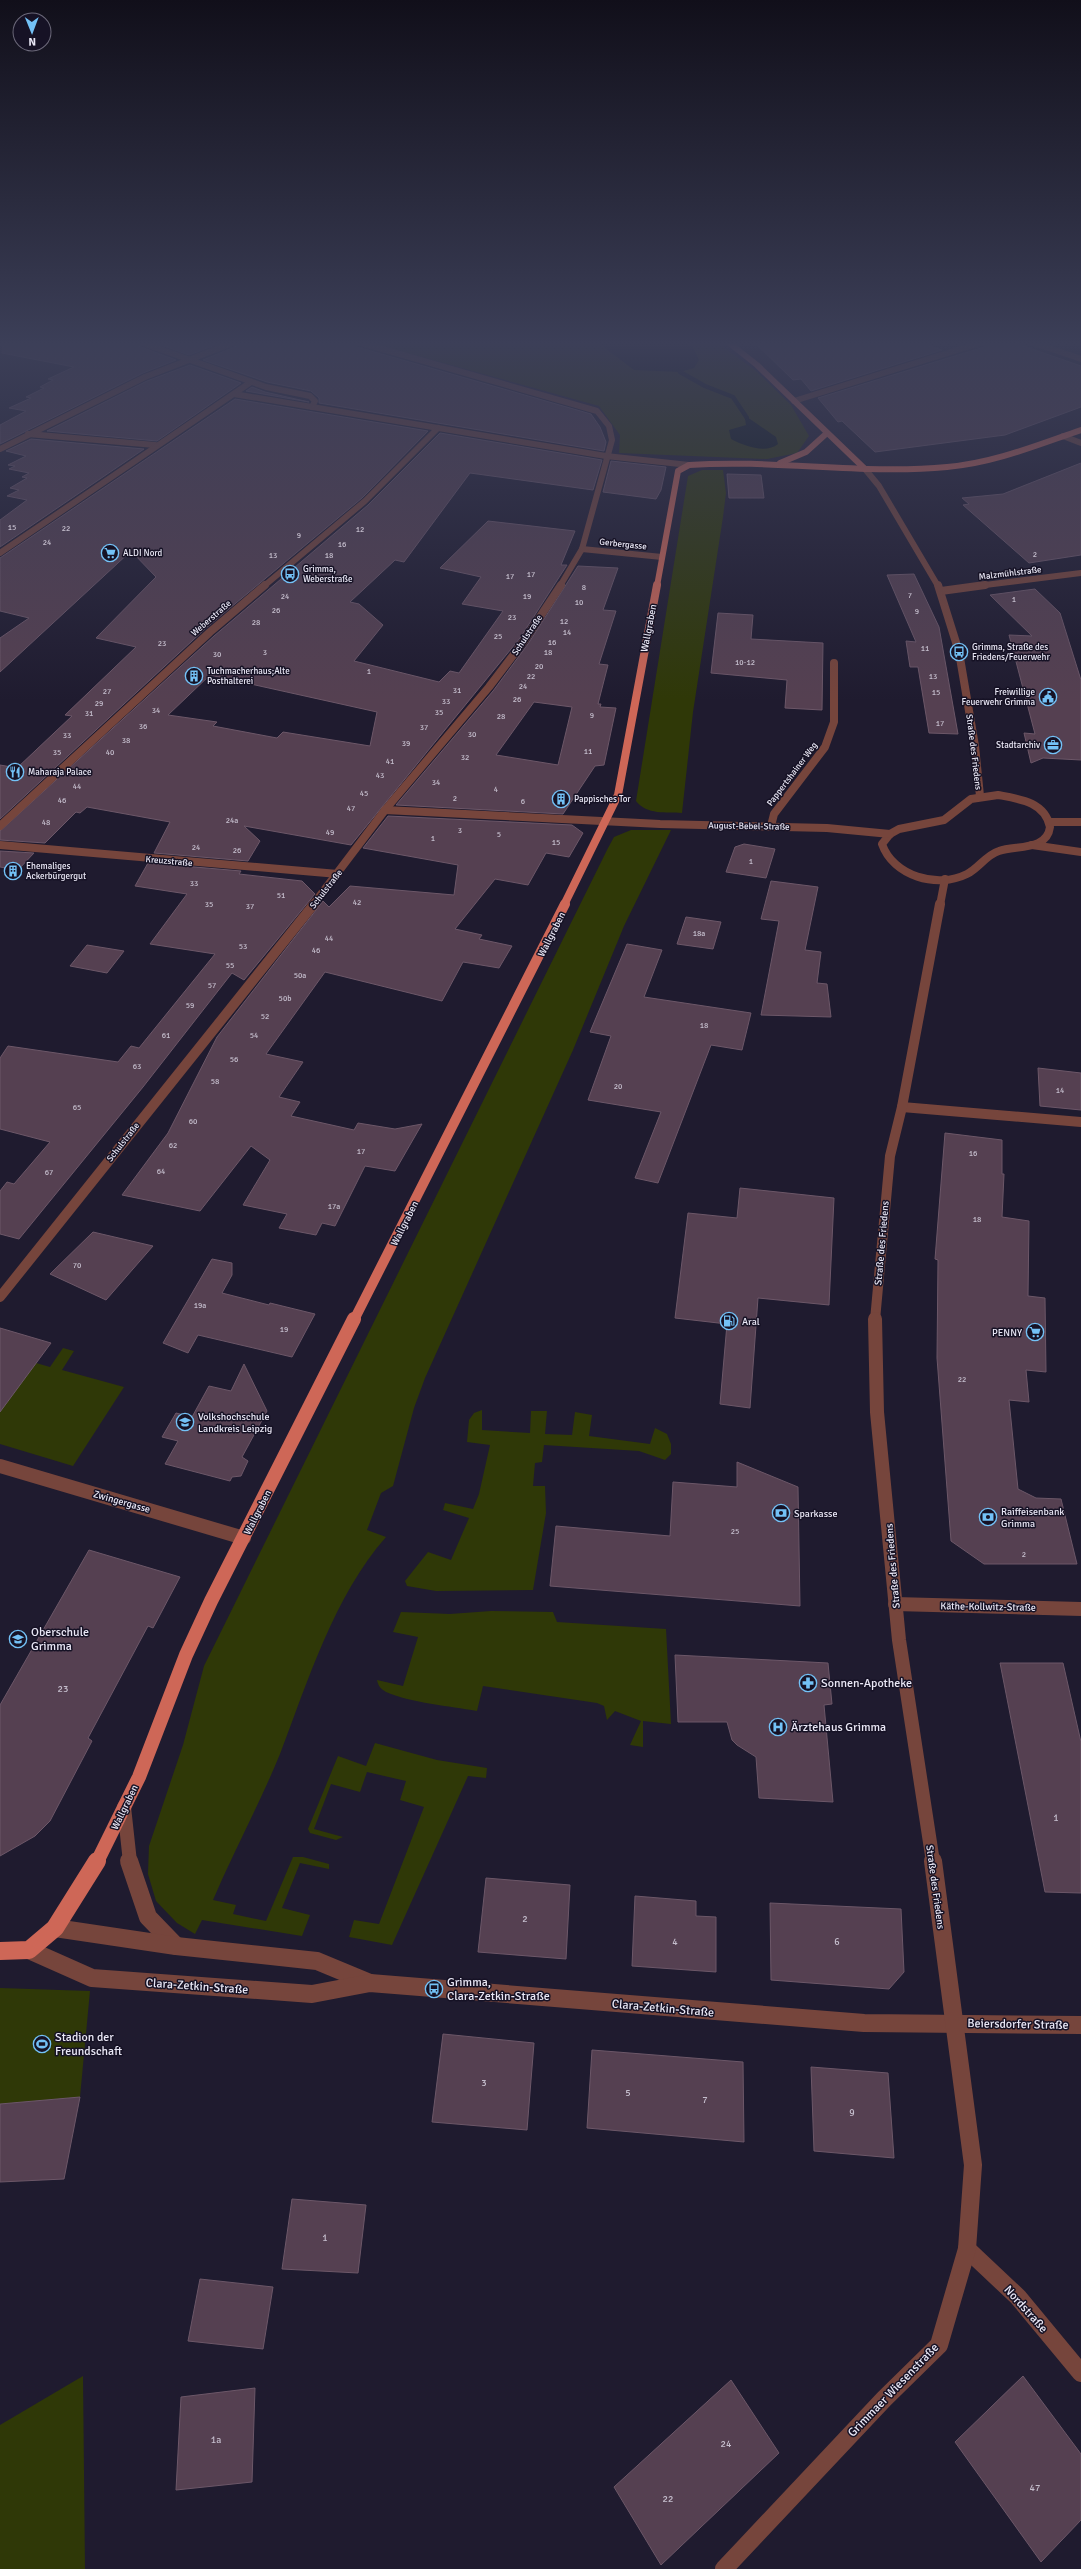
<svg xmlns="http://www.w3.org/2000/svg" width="1081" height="2569" font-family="Signika,sans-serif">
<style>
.green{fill:#2f3807}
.water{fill:#061314}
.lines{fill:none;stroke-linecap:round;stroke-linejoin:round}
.stream{stroke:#061314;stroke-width:4.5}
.building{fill:#554051;stroke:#6c5768;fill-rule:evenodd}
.minor-far4{stroke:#76453c;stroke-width:6}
.minor-far3{stroke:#76453c;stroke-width:8}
.minor-far2{stroke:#76453c;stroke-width:10}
.minor-far1{stroke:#76453c;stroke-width:14}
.minor{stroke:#76453c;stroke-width:18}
.major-far4{stroke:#ce6757;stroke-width:6}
.major-far3{stroke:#ce6757;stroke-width:8}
.major-far2{stroke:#ce6757;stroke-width:10}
.major-far1{stroke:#ce6757;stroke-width:14}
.major{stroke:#ce6757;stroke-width:18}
.labels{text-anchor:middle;stroke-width:3;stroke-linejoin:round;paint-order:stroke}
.number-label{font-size:8px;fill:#c5becd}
.far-street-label{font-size:9px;fill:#eae8f6;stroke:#161225}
.far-poi-label{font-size:9px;fill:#eae8f6;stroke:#161225;text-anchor:start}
.street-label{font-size:10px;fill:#eae8f6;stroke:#161225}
.poi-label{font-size:10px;fill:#eae8f6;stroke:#161225;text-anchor:start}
.near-number-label{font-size:10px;fill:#c5becd}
.near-poi-label{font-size:12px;fill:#eae8f6;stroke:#161225;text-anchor:start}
.near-street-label{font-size:12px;fill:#eae8f6;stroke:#161225}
</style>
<rect width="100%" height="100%" fill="#1f1b2f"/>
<g class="green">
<polygon points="368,342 716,342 755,370 791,405 809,436 797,453 767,459 619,453 620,435 599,406"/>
<path d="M702 470H723L726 493 723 517 693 712 682 813C666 812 647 815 636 801L688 476Z"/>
<path d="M631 830H671L624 926 573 1050 425 1378 414 1408 393 1486 381 1493 367 1530 386 1537C334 1596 308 1681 280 1754 260 1803 234 1851 213 1900L236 1905 233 1914 266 1921 293 1857H303L329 1864V1869L300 1863 282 1908 310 1915 302 1936 202 1920 195 1934 177 1923 156 1901 148 1874 149 1846 183 1745 204 1666 608 848 614 837Z"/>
<polygon points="63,1348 74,1351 62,1370 124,1387 73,1466 0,1444 0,1411 36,1363 50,1367"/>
<polygon points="482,1410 482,1430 530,1433 531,1411 547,1411 545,1434 572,1435 575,1412 592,1415 589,1436 650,1444 655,1428 667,1434 671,1444 671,1454 665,1460 639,1451 544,1445 542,1462 535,1463 533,1486 545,1486 546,1513 533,1590 436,1591 407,1586 405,1581 428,1552 451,1560 469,1518 443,1510 445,1503 473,1509 479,1494 490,1445 467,1442 469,1420 474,1413"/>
<path d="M491 1611 553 1612 557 1622 666 1629 671 1724 643 1721V1747L630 1745 641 1721 615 1711 607 1720 604 1706 597 1703 483 1686 477 1711C449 1706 412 1703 386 1692 381 1689 378 1686 377 1680L403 1686 418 1637 393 1632 401 1612 450 1614Z"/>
<polygon points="375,1743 437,1760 487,1768 486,1778 468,1776 392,1945 349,1937 354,1920 379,1924 424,1807 400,1800 406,1781 367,1772 360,1792 331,1784 314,1829 343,1837 336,1840 310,1833 308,1829 338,1756 366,1766"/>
<polygon points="0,1988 90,1991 80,2097 0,2104"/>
<polygon points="83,2376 85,2569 0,2569 0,2425"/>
</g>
<g class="water">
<polygon points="597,342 687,342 693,347 699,360 694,368 680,372 634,370"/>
<path d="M745 419H750L776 437 778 444C766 454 744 446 731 439L729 430 746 425Z"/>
</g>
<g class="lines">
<polyline class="stream" points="680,372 705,386 733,397 747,418"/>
</g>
<g class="building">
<polygon points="3,342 135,342 138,346 176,360 143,373 0,444 0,425 26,411 9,408 31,398 26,397 44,388 40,387 53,380 48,379 74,367 2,353"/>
<polygon points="153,342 223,342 189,355"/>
<polygon points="240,342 353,342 357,347 591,414 600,427 606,442 604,451 319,403 319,398 311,391 267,382 203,360 237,346"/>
<polygon points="754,342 918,342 942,350 811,391 801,379 793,380"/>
<polygon points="988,342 1012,342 1081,366 1081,407 1005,435 875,452 842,421 838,422 818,398 984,347"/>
<polygon points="190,365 241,383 157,441 47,431 147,381"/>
<polygon points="252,387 265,392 309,402 246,391"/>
<polygon points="235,399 428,431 362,498 206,628 0,819 0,765 17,768 72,716 65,715 136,647 96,638 156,577 131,551 0,672 0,638 29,618 0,611 0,558"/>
<path d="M440 433 602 460 593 490 470 473 404 562 395 560 350 602 359 604 383 625 354 661 439 682 450 671 459 673 503 611 462 604 481 577 440 568 488 521 575 531 561 565H567L520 638 351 845 244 826 260 841 248 861 154 853 170 822 87 807 80 813 76 812 45 843 0 840V831L214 636 368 505ZM210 675 377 712 370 746 283 732 277 738 213 726 217 722 168 715Z"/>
<polygon points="31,439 144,449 0,547 0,520 27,500 7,496 19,490 10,488 27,478 22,477 29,473 9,469 15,466 8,465 26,456 6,451"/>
<polygon points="611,461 666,467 661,490 656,499 603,492"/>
<polygon points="1081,463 1081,555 1029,563 963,505 969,504 962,498 1003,494"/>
<polygon points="727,474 761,475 764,498 729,498"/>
<path d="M578 566 618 568 603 610 616 611 599 664 608 665 598 704H601L600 707 616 708 604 765 595 766 563 814 396 805 493 691 528 644ZM534 702 572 707 558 765 496 755Z"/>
<polygon points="914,574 939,627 958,734 929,733 918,667 910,667 906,641 916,642 887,575"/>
<polygon points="1035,589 1060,613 1081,680 1081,760 1043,758 1031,763 1024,733 1035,734 1009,635 1032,636 990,595"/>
<polygon points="718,613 753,615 751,639 823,643 822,710 785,708 787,680 711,673"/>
<polygon points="388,816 572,825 583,833 569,857 546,853 528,885 495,879 455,929 482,935 479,939 512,946 499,968 463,962 442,1001 325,972 266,1054 303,1062 279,1097 300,1102 291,1116 354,1130 358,1123 395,1129 422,1124 395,1171 365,1166 335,1226 322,1223 316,1235 279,1228 287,1214 243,1205 270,1160 251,1146 200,1211 122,1195 168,1133 217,1037 323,901 329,907 350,886 454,895 458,865 363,848"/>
<polygon points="744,844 775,849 766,878 726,872 735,847"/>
<polygon points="0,851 34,853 18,870 0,867"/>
<polygon points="148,863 241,871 239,874 302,881 315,894 244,980 232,973 143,1087 19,1239 0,1234 0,1191 7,1182 14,1184 50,1142 0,1129 0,1058 8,1046 118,1062 131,1046 139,1048 215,954 150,944 187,894 135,886"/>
<polygon points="771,881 818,887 805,950 821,952 817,983 827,984 831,1017 761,1015 779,921 761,919"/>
<polygon points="686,917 721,922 713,949 677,944"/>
<polygon points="627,944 662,950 644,997 751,1013 742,1050 711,1045 658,1183 635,1178 661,1112 588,1100 611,1036 590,1032"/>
<polygon points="87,945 124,951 107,973 70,966"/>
<polygon points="1038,1068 1081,1073 1081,1110 1040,1106"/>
<polygon points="945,1133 1002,1140 1002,1174 1004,1174 1002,1217 1029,1221 1028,1296 1045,1298 1046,1372 1026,1370 1029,1402 1009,1400 1018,1489 1036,1498 1061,1499 1077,1564 984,1564 951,1541 937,1358 938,1260 935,1259"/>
<polygon points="740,1188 834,1198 829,1305 758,1298 750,1408 720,1404 727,1324 675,1318 688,1213 737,1218"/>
<polygon points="93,1232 153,1246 106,1300 50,1274"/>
<polygon points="212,1259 232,1263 232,1275 222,1293 269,1305 270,1303 315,1314 292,1357 198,1335 188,1353 163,1343"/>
<polygon points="0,1328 51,1343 0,1412"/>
<polygon points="244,1364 267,1411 242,1457 248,1461 241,1476 232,1477 230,1481 165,1464 178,1441 162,1437 176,1413 192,1417 209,1386 231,1391"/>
<polygon points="737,1462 798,1487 800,1606 550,1586 556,1526 670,1536 673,1482 737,1487"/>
<polygon points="89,1550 180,1577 153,1628 148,1626 88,1738 92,1741 50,1821 35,1836 0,1856 0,1705"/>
<polygon points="675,1655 828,1663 832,1704 824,1705 833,1802 759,1798 756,1757 737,1745 732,1740 727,1722 678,1722"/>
<polygon points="1000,1663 1063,1663 1081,1742 1081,1893 1045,1892"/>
<polygon points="486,1878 570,1885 566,1959 478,1952"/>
<polygon points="635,1896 696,1901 696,1916 716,1917 716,1972 632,1966"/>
<polygon points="770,1903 901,1909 904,1972 889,1989 771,1980"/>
<polygon points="443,2034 534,2043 527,2130 432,2122"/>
<polygon points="592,2050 743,2062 744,2142 587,2128"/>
<polygon points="811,2067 888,2073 894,2158 814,2151"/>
<polygon points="80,2097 64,2179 0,2182 0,2104"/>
<polygon points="292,2199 366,2205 358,2273 282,2269"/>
<polygon points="200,2279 273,2287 263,2349 188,2341"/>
<polygon points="1023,2376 1081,2454 1081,2520 1041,2562 955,2442"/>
<polygon points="731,2380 779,2453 661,2565 614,2487"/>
<polygon points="255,2388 252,2482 176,2490 181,2397"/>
</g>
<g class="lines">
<g class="minor-far4">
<polyline points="140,342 266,387 310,396 315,401 312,407"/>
<polyline points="358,342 597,411 609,426 612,440 582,549 560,586"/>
<polyline points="1031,342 1081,359"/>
<polyline points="234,394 606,456 689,465"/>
<polyline points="794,401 983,342"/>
<polyline points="28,434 155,445"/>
<polyline points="1063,436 1081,443"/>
<polyline points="0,449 145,377 235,342"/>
<polyline points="865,469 879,486 938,586"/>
<polyline points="582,549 662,557"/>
<polyline points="0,553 251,382"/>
<polyline points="264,586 365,501 438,428"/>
<polyline points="977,586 1081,573"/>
</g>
<g class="minor-far3">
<polyline points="938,585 959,652 975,746 980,796"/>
<polyline points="941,591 985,585"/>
<path d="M998 795C1020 799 1045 802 1050 827 1047 851 1016 845 999 851 986 855 979 868 967 874 937 889 893 876 882 844L890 834 899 829 944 820 971 799Z"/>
<polyline points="385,810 660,824 827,828 890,834"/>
<polyline points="1050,822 1081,822"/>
<polyline points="0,826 210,632 265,585"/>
<polyline points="771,826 774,814 825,747 834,722 834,663"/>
<polyline points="0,845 338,874"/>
<polyline points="1032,845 1081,852"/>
<polyline points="313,905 385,810 489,687 524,641 561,585"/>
<polyline points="940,905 945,879"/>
</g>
<g class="minor-far2">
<polyline points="902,1107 1081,1122"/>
<polyline points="0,1297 314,904"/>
<polyline points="875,1320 890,1156 902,1107 940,904"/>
</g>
<g class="minor-far1">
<polyline points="875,1319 877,1412 899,1640 933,1862"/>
<polyline points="0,1466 244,1538"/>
<polyline points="895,1604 1081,1609"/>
<polyline points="124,1807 130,1862"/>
</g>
<g class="minor">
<polyline points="129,1861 148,1917 176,1946"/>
<polyline points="55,1928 176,1946 317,1961 370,1983"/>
<polyline points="29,1950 92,1978 312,1994 370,1983 864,2023 1081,2025"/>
<polyline points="967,2249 1018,2297 1081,2373"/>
<polyline points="724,2569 884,2399 939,2345 967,2249 973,2165 933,1861"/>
</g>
<g class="major-far4">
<polyline points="728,342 757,365 865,469"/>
<polyline points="780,463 806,452 827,433"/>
<path d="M657 586 678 471 689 465C775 459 861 475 947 467 994 463 1037 445 1081 430"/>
</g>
<polyline class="major-far3" points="564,905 618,795 657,585"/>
<polyline class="major-far2" points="354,1320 565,904"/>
<polyline class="major-far1" points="97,1862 139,1777 186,1655 211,1601 354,1319"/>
<polyline class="major" points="0,1951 29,1950 55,1928 97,1861"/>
</g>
<linearGradient id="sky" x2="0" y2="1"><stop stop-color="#110f1a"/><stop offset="0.49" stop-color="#3c3f58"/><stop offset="1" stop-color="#3c3f58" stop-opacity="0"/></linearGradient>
<rect width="1081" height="701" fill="url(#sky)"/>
<defs>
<symbol id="supermarket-ring" viewBox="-11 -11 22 22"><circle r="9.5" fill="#161225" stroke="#73c1f6" stroke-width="1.5"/><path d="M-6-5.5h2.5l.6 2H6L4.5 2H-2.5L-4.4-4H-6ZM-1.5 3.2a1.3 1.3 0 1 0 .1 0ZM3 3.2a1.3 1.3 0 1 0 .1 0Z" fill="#73c1f6"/></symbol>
<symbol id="bus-ring" viewBox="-11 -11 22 22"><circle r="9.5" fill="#161225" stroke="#73c1f6" stroke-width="1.5"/><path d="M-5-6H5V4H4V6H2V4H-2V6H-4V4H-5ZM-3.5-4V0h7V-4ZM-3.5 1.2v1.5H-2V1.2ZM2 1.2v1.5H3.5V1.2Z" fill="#73c1f6"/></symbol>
<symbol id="building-ring" viewBox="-11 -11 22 22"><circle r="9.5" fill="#161225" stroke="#73c1f6" stroke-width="1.5"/><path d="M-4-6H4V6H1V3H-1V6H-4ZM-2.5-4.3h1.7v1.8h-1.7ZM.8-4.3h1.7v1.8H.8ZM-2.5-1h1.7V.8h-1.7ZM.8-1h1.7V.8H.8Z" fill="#73c1f6"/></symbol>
<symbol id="civic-ring" viewBox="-11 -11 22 22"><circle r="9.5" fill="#161225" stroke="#73c1f6" stroke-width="1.5"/><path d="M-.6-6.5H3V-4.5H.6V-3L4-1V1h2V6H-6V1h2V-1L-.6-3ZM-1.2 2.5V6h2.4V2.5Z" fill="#73c1f6"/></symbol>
<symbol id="office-ring" viewBox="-11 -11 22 22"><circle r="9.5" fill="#161225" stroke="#73c1f6" stroke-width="1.5"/><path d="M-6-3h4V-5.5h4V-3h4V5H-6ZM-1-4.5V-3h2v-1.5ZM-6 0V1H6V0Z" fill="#73c1f6"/></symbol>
<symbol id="restaurant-ring" viewBox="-11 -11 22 22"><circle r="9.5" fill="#161225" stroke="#73c1f6" stroke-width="1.5"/><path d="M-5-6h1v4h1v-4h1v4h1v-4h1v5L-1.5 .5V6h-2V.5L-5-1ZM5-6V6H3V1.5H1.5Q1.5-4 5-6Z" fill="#73c1f6"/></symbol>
<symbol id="fuel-ring" viewBox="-11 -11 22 22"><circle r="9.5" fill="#161225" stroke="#73c1f6" stroke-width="1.5"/><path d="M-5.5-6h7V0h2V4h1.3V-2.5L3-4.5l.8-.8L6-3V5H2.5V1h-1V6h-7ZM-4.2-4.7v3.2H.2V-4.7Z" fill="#73c1f6"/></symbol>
<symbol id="university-ring" viewBox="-11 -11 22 22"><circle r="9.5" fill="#161225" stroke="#73c1f6" stroke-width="1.5"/><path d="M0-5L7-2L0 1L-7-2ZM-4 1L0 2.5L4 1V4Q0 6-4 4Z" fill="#73c1f6"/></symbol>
<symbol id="bank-ring" viewBox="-11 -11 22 22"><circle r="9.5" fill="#161225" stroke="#73c1f6" stroke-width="1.5"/><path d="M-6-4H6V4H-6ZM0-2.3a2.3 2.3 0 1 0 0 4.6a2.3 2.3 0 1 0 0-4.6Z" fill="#73c1f6"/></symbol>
<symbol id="school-ring" viewBox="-11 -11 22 22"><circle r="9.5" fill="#161225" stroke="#73c1f6" stroke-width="1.5"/><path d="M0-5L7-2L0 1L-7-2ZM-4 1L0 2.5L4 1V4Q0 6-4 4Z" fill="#73c1f6"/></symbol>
<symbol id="pharmacy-ring" viewBox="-11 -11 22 22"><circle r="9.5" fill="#161225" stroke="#73c1f6" stroke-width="1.5"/><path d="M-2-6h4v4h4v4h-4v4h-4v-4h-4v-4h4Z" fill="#73c1f6"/></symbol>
<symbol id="hospital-ring" viewBox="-11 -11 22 22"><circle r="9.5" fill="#161225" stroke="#73c1f6" stroke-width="1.5"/><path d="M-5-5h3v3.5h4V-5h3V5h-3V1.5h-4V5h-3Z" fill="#73c1f6"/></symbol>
<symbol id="stadium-ring" viewBox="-11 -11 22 22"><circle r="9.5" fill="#161225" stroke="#73c1f6" stroke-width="1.5"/><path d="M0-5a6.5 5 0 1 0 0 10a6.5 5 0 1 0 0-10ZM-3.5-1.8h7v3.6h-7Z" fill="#73c1f6"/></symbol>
</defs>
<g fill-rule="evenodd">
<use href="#supermarket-ring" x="100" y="543" width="20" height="20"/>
<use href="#bus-ring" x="280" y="564" width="20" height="20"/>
<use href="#bus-ring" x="949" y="642" width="20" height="20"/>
<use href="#building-ring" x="184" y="666" width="20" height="20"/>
<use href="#civic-ring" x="1038" y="687" width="20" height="20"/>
<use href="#office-ring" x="1043" y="735" width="20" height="20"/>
<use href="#restaurant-ring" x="5" y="762" width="20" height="20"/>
<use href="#building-ring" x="551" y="789" width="20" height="20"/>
<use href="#building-ring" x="3" y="861" width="20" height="20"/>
<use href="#fuel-ring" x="719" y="1311" width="20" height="20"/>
<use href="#supermarket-ring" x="1025" y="1322" width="20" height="20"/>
<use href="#university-ring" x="175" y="1412" width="20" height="20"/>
<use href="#bank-ring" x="771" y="1503" width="20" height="20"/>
<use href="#bank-ring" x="978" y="1507" width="20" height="20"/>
<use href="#school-ring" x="8" y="1629" width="20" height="20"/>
<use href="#pharmacy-ring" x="798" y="1673" width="20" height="20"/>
<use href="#hospital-ring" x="768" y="1717" width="20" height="20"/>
<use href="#bus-ring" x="424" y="1979" width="20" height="20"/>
<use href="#stadium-ring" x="32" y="2034" width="20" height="20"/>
</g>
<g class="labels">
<g class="number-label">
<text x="12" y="530">15</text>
<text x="66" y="531">22</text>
<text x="360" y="532">12</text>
<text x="299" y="538">9</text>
<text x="47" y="545">24</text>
<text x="342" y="547">16</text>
<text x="1035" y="557">2</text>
<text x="273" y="558">13</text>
<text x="329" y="558">18</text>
<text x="531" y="577">17</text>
<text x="510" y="579">17</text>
<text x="584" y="590">8</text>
<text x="910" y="598">7</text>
<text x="285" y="599">24</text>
<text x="527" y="599">19</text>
<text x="1014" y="602">1</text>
<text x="579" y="605">10</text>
<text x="276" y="613">26</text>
<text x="917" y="614">9</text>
<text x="512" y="620">23</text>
<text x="564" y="624">12</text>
<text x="256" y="625">28</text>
<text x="567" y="635">14</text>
<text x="498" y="639">25</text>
<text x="552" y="645">16</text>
<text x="162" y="646">23</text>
<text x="925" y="651">11</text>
<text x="265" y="655">3</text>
<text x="548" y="655">18</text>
<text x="217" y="657">30</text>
<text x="745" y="665">10-12</text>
<text x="539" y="669">20</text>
<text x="369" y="674">1</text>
<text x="531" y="679">22</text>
<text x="933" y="679">13</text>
<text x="523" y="689">24</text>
<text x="457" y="693">31</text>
<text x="107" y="694">27</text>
<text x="936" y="695">15</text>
<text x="517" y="702">26</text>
<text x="446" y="704">33</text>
<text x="99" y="706">29</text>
<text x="156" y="713">34</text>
<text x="439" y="715">35</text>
<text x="89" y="716">31</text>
<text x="592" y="718">9</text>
<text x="501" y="719">28</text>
<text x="940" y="726">17</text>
<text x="143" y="729">36</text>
<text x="424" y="730">37</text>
<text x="472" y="737">30</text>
<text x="67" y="738">33</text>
<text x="126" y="743">38</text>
<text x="406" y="746">39</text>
<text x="588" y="754">11</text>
<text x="57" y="755">35</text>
<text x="110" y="755">40</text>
<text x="465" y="760">32</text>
<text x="390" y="764">41</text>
<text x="380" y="778">43</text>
<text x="436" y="785">34</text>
<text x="77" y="789">44</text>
<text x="496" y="792">4</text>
<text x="364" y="796">45</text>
<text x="455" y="801">2</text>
<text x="62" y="803">46</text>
<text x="523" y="804">6</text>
<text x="351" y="811">47</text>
<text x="232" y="823">24a</text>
<text x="46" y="825">48</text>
<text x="460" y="833">3</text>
<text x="330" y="835">49</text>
<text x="499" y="837">5</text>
<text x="433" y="841">1</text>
<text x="556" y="845">15</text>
<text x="196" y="850">24</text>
<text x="237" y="853">26</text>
<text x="751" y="864">1</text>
<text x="194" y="886">33</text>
<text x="281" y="898">51</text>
<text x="357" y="905">42</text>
<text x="209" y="907">35</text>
<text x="250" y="909">37</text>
<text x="699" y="936">18a</text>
<text x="329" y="941">44</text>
<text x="243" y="949">53</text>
<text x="316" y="953">46</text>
<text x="230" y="968">55</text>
<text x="300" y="978">50a</text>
<text x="212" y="988">57</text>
<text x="285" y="1001">50b</text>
<text x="190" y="1008">59</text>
<text x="265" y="1019">52</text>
<text x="704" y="1028">18</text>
<text x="166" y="1038">61</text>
<text x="254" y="1038">54</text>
<text x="234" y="1062">56</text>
<text x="137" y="1069">63</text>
<text x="215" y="1084">58</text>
<text x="618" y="1089">20</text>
<text x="1060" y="1093">14</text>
<text x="77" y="1110">65</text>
<text x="193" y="1124">60</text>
<text x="173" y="1148">62</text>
<text x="361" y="1154">17</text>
<text x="973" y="1156">16</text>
<text x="161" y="1174">64</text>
<text x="49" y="1175">67</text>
<text x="334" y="1209">17a</text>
<text x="977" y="1222">18</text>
<text x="77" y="1268">70</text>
<text x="200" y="1308">19a</text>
<text x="284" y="1332">19</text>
<text x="962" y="1382">22</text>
<text x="735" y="1534">25</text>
<text x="1024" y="1557">2</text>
</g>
<g class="far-street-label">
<text transform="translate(623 544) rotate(6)" y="3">Gerbergasse</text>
<text transform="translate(1010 573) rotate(-7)" y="3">Malzmühlstraße</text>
<text transform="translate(211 618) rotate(-41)" y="3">Weberstraße</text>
<text transform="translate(527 635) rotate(-56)" y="3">Schulstraße</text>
<text transform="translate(974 752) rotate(83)" y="3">Straße des Friedens</text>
<text transform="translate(792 774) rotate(-53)" y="3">Pappertshainer Weg</text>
<text transform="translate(749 826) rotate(1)" y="3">August-Bebel-Straße</text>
<text transform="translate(169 861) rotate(5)" y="3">Kreuzstraße</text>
<text transform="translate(326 889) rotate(-52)" y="3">Schulstraße</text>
<text transform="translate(123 1142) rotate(-52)" y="3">Schulstraße</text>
</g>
<g class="far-poi-label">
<text x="123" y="556">ALDI Nord</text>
<text x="303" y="572">Grimma,<tspan x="303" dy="10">Weberstraße</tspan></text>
<text x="972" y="650">Grimma, Straße des<tspan x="972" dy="10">Friedens/Feuerwehr</tspan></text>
<text x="207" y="674">Tuchmacherhaus;Alte<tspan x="207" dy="10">Posthalterei</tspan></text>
<text x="1035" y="695" text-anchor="end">Freiwillige<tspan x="1035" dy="10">Feuerwehr Grimma</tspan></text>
<text x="1040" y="748" text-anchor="end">Stadtarchiv</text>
<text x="28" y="775">Maharaja Palace</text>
<text x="574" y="802">Pappisches Tor</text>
<text x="26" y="869">Ehemaliges<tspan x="26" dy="10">Ackerbürgergut</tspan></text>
</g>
<g class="street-label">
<text transform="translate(648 628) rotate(-79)" y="4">Wallgraben</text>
<text transform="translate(551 934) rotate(-63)" y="4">Wallgraben</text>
<text transform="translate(404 1223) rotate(-63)" y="4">Wallgraben</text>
<text transform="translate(881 1243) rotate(-85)" y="4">Straße des Friedens</text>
<text transform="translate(122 1501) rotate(16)" y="4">Zwingergasse</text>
<text transform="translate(257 1512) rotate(-63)" y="4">Wallgraben</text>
<text transform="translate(892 1566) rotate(-95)" y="4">Straße des Friedens</text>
<text transform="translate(988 1606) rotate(1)" y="4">Käthe-Kollwitz-Straße</text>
<text transform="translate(124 1807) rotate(-64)" y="4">Wallgraben</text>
<text transform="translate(936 1887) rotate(82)" y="4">Straße des Friedens</text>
</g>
<g class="poi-label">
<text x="742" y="1325">Aral</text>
<text x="1022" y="1336" text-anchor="end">PENNY</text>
<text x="198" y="1420">Volkshochschule<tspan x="198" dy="12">Landkreis Leipzig</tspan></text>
<text x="1001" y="1515">Raiffeisenbank<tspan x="1001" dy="12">Grimma</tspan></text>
<text x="794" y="1517">Sparkasse</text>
</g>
<g class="near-number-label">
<text x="63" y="1692">23</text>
<text x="1056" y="1821">1</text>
<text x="525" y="1922">2</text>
<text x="675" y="1945">4</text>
<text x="837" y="1945">6</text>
<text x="484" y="2086">3</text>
<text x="628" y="2096">5</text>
<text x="705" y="2103">7</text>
<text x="852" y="2116">9</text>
<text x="325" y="2241">1</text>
<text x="216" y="2443">1a</text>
<text x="726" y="2447">24</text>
<text x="1035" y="2491">47</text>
<text x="668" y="2502">22</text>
</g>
<g class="near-poi-label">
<text x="31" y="1636">Oberschule<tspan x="31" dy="14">Grimma</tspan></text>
<text x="821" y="1687">Sonnen-Apotheke</text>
<text x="791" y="1731">Ärztehaus Grimma</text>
<text x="447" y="1986">Grimma,<tspan x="447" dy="14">Clara-Zetkin-Straße</tspan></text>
<text x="55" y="2041">Stadion der<tspan x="55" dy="14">Freundschaft</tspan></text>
</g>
<g class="near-street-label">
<text transform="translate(197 1986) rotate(4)" y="4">Clara-Zetkin-Straße</text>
<text transform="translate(663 2008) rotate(5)" y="4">Clara-Zetkin-Straße</text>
<text transform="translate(1018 2024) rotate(1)" y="4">Beiersdorfer Straße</text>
<text transform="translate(1026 2309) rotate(48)" y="4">Nordstraße</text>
<text transform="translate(893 2390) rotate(-46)" y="4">Grimmaer Wiesenstraße</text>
</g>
</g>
<g transform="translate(32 32) rotate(179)"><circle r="19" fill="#161225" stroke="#6b6879"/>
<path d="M0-3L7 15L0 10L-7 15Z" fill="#73c1f6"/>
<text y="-6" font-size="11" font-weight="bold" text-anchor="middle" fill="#eae8f6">N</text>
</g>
</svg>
